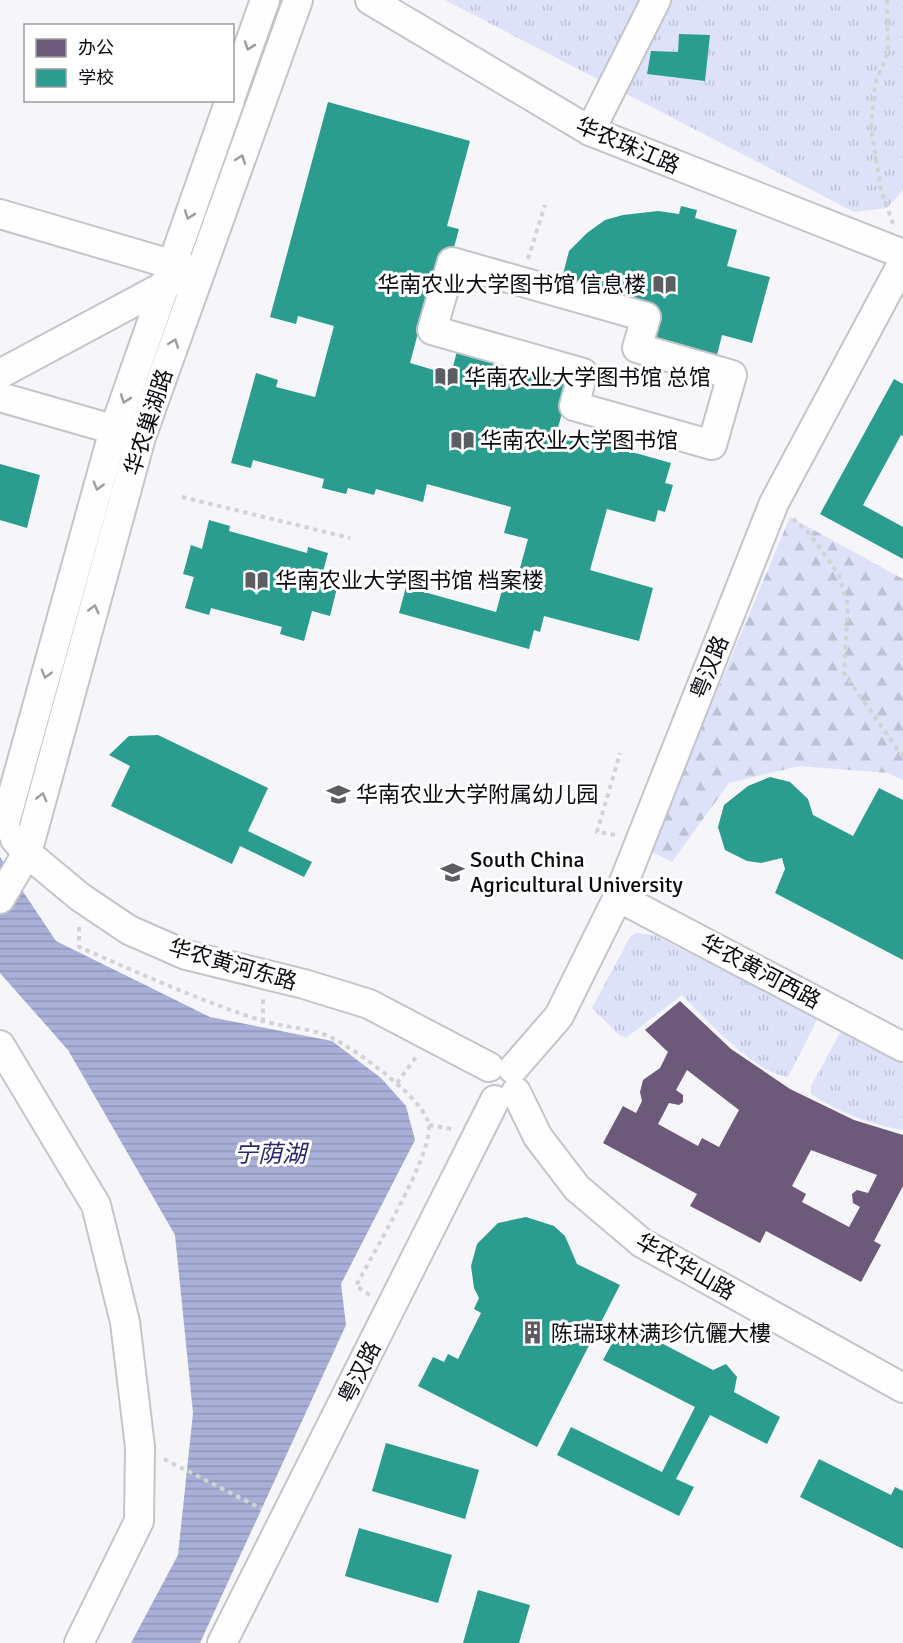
<svg xmlns="http://www.w3.org/2000/svg" width="903" height="1643" font-family="Signika,'Noto Sans SC',sans-serif">
<style>
.grass{fill:url(#grass-tufts)}
.forest{fill:url(#forest-firs)}
.water{fill:url(#water-rules)}
.offices{fill:#6d597a;fill-rule:evenodd}
.schools{fill:#2a9d8f}
.lines{fill:none;stroke-linecap:round;stroke-linejoin:round}
.minor-casing{stroke:#c4c5ca;stroke-width:32}
.path{stroke:#d2d3d5;stroke-width:4;stroke-dasharray:4.5 4.5;stroke-linecap:butt}
.minor{stroke:#fefefe;stroke-width:28}
.oneway{stroke:#9c9d9f}
.labels{text-anchor:middle;stroke-width:6;stroke-linejoin:round;paint-order:stroke}
.street-label{font-size:22px;fill:#0a0b11;stroke:#fff}
.poi-label{font-size:22px;fill:#0a0b11;stroke:#fff;text-anchor:start}
.water-label{font-size:24px;font-style:italic;fill:#27296c;stroke:#fff}
</style>
<defs>
<pattern id="grass-tufts" width="24" height="20" patternUnits="userSpaceOnUse" patternTransform="scale(1.5)"><rect width="24" height="20" fill="#dee2f9"/><path d="M3 7l-1-3M5 7V3M7 7l1-3M15 17l-1-3M17 17v-4M19 17l1-3" fill="none" stroke="#bdc1d4"/></pattern>
<pattern id="forest-firs" width="22" height="20" patternUnits="userSpaceOnUse" patternTransform="scale(1.5)"><rect width="22" height="20" fill="#dee2f9"/><path d="M5 1l3.5 6h-7zM16 11l3.5 6h-7z" fill="#bdc1d4"/></pattern>
<pattern id="water-rules" width="6" height="5" patternUnits="userSpaceOnUse" patternTransform="scale(1.5)"><rect width="6" height="5" fill="#a9b0d8"/><path d="M0 2.5h6" fill="none" stroke="#9096b8"/></pattern>
</defs>
<rect width="100%" height="100%" fill="#f5f5fa"/>
<g class="grass">
<polygon points="445,0 903,0 903,190 887,208 854,212"/>
<path d="M636 933 654 935 818 1018 788 1077C754 1073 706 1019 682 995L626 1038 619 1035 592 1008 630 937Z"/>
<path d="M841 1031 903 1064V1130C872 1125 837 1112 811 1094V1086Z"/>
</g>
<polygon class="forest" points="790,517 903,579 903,780 888,773 799,766 729,783 672,862 650,851"/>
<polygon class="water" points="0,857 56,941 210,1017 332,1041 381,1078 406,1106 415,1140 341,1284 346,1325 200,1643 131,1643 178,1555 193,1413 175,1235 68,1050 0,973"/>
<path class="offices" d="M680 1001 731 1049 790 1089 854 1120 903 1135V1186L874 1241 881 1245 861 1282 766 1231 760 1243 690 1206 697 1194 603 1143 623 1106 636 1113 642 1101 640 1092 643 1080 660 1068 668 1052 645 1030ZM687 1070 739 1110 719 1147 702 1138 698 1146 658 1124 669 1103 679 1105 683 1102V1095L676 1090ZM811 1150 877 1175 868 1193 857 1190 852 1194 853 1203 860 1207 849 1227 802 1202 806 1194 792 1186Z"/>
<g class="schools">
<polygon points="679,34 710,35 705,81 647,74 651,51 678,52"/>
<polygon points="328,102 470,141 447,226 459,229 439,302 427,299 410,363 451,375 459,343 573,374 557,431 671,463 665,483 673,485 665,512 658,510 655,522 607,509 590,570 653,588 639,641 544,616 540,632 534,630 529,649 399,613 406,587 496,612 506,576 517,579 528,539 504,533 511,507 427,484 423,502 376,489 374,495 348,488 346,494 322,488 324,479 253,460 251,468 231,463 256,373 278,380 276,387 315,397 334,326 298,316 296,324 270,317"/>
<polygon points="681,206 697,210 695,218 737,230 727,266 770,277 752,343 722,335 715,363 646,344 654,317 559,290 569,251 587,233 605,220 623,215 658,211 679,214"/>
<polygon points="894,379 903,384 903,436 901,435 863,505 903,527 903,559 820,514"/>
<polygon points="0,464 40,475 27,528 0,520"/>
<polygon points="209,520 230,526 229,531 307,553 308,547 328,553 320,583 337,588 330,616 312,611 304,641 280,634 282,627 211,608 209,615 185,608 194,577 183,574 191,545 202,549"/>
<polygon points="158,735 268,788 248,831 312,862 304,877 240,846 232,864 111,806 130,766 109,755 129,736"/>
<polygon points="770,777 790,782 808,799 813,815 853,836 879,788 903,800 903,960 775,893 785,869 782,858 761,863 747,861 725,850 718,827 724,805 748,786"/>
<polygon points="526,1217 554,1226 565,1236 577,1264 620,1285 537,1447 418,1386 433,1357 444,1362 448,1354 458,1359 481,1313 474,1309 479,1298 474,1288 471,1266 477,1244 498,1223"/>
<polygon points="623,1323 713,1370 726,1364 737,1377 734,1392 780,1417 767,1444 710,1415 676,1479 694,1487 679,1516 557,1455 571,1427 662,1472 695,1407 603,1360"/>
<polygon points="386,1443 479,1470 465,1519 372,1491"/>
<polygon points="819,1459 891,1495 895,1487 903,1491 903,1549 800,1497"/>
<polygon points="359,1528 452,1555 438,1603 345,1576"/>
<polygon points="478,1590 530,1605 519,1643 463,1643"/>
</g>
<g class="lines">
<defs>
<g id="minor">
<polyline points="370,0 590,131 903,254"/>
<polyline points="232,93 265,0"/>
<polyline points="590,131 656,0"/>
<polyline points="0,214 191,270"/>
<polygon points="452,262 646,317 637,348 732,375 712,445 574,406 583,373 432,330"/>
<polyline points="0,374 175,280"/>
<polyline points="0,397 133,435"/>
<polyline points="4,826 114,430 230,100"/>
<polyline points="15,839 27,853 80,897 129,930 186,955 304,984 369,1004 489,1067"/>
<polyline points="618,897 903,1047"/>
<polyline points="0,899 27,853 141,437 298,0"/>
<polyline points="0,1045 96,1205 125,1322 140,1447 139,1521 79,1643"/>
<polyline points="513,1069 559,1016 618,897 774,503 903,262"/>
<polyline points="516,1092 538,1137 577,1188 642,1243 903,1388"/>
<polyline points="222,1643 495,1100"/>
</g>
</defs>
<use href="#minor" class="minor-casing"/>
<g class="path">
<polyline points="887,0 888,52 875,84 871,127 881,190 893,224"/>
<polyline points="528,259 545,205"/>
<polyline points="182,497 350,538"/>
<polyline points="793,519 809,533 839,575 848,606 844,673 903,757"/>
<polyline points="615,835 597,832 620,753"/>
<path d="M79 927V947C139 973 198 1000 260 1020 283 1028 312 1027 334 1039 357 1051 427 1100 429 1126 431 1158 373 1253 356 1286L370 1295"/>
<polyline points="263,1022 263,999"/>
<polyline points="397,1083 416,1057"/>
<polyline points="429,1125 452,1129"/>
<polyline points="164,1459 262,1509"/>
</g>
<use href="#minor" class="minor"/>
</g>
<defs><path id="oneway-chevron" d="M-2-3.5L2.5 0L-2 3.5" fill="none" stroke-width="1.6" stroke-linecap="round" stroke-linejoin="round" transform="scale(1.5)"/></defs>
<g class="oneway">
<use href="#oneway-chevron" transform="translate(249 46) rotate(109)"/>
<use href="#oneway-chevron" transform="translate(241 159) rotate(-70)"/>
<use href="#oneway-chevron" transform="translate(189 215) rotate(109)"/>
<use href="#oneway-chevron" transform="translate(174 343) rotate(-70)"/>
<use href="#oneway-chevron" transform="translate(125 399) rotate(109)"/>
<use href="#oneway-chevron" transform="translate(98 486) rotate(106)"/>
<use href="#oneway-chevron" transform="translate(94 609) rotate(-75)"/>
<use href="#oneway-chevron" transform="translate(46 674) rotate(106)"/>
<use href="#oneway-chevron" transform="translate(42 797) rotate(-75)"/>
</g>
<defs>
<symbol id="library-bare" viewBox="-9 -9 18 18"><path d="M-6-4Q-3-5.5-.7-3.5V5Q-3 3-6 4ZM6-4Q3-5.5 .7-3.5V5Q3 3 6 4Z" fill="#5c5d63" stroke="#fff" stroke-width="2.5" paint-order="stroke"/></symbol>
<symbol id="school-bare" viewBox="-9 -9 18 18"><path d="M0-5L7-2L0 1L-7-2ZM-4 1L0 2.5L4 1V4Q0 6-4 4Z" fill="#5c5d63" stroke="#fff" stroke-width="2.5" paint-order="stroke"/></symbol>
<symbol id="university-bare" viewBox="-9 -9 18 18"><path d="M0-5L7-2L0 1L-7-2ZM-4 1L0 2.5L4 1V4Q0 6-4 4Z" fill="#5c5d63" stroke="#fff" stroke-width="2.5" paint-order="stroke"/></symbol>
<symbol id="building-bare" viewBox="-9 -9 18 18"><path d="M-4-6H4V6H1V3H-1V6H-4ZM-2.5-4.3h1.7v1.8h-1.7ZM.8-4.3h1.7v1.8H.8ZM-2.5-1h1.7V.8h-1.7ZM.8-1h1.7V.8H.8Z" fill="#5c5d63" stroke="#fff" stroke-width="2.5" paint-order="stroke"/></symbol>
</defs>
<g fill-rule="evenodd">
<use href="#library-bare" x="648" y="268" width="33" height="33"/>
<use href="#library-bare" x="430" y="360" width="33" height="33"/>
<use href="#library-bare" x="446" y="424" width="33" height="33"/>
<use href="#library-bare" x="240" y="564" width="33" height="33"/>
<use href="#school-bare" x="322" y="778" width="33" height="33"/>
<use href="#university-bare" x="436" y="856" width="33" height="33"/>
<use href="#building-bare" x="516" y="1316" width="33" height="33"/>
</g>
<g class="labels">
<g class="street-label">
<text transform="translate(628 145) rotate(23)" y="8">华农珠江路</text>
<text transform="translate(148 422) rotate(-72)" y="8">华农巢湖路</text>
<text transform="translate(709 667) rotate(-68)" y="8">粤汉路</text>
<text transform="translate(233 964) rotate(16)" y="8">华农黄河东路</text>
<text transform="translate(761 971) rotate(28)" y="8">华农黄河西路</text>
<text transform="translate(686 1266) rotate(30)" y="8">华农华山路</text>
<text transform="translate(359 1372) rotate(-63)" y="8">粤汉路</text>
</g>
<g class="poi-label">
<text x="646" y="292" text-anchor="end">华南农业大学图书馆 信息楼</text>
<text x="464" y="385">华南农业大学图书馆 总馆</text>
<text x="480" y="448">华南农业大学图书馆</text>
<text x="275" y="588">华南农业大学图书馆 档案楼</text>
<text x="356" y="802">华南农业大学附属幼儿园</text>
<text x="470" y="867">South China<tspan x="470" dy="25">Agricultural University</tspan></text>
<text x="551" y="1341">陈瑞球林满珍伉儷大樓</text>
</g>
<g class="water-label">
<text x="270" y="1162">宁荫湖</text>
</g>
</g>
<rect x="24" y="24" width="210" height="78" fill="#ffffff" stroke="#9d9da0" stroke-width="1.5"/>
<rect x="36" y="39" width="30" height="18" fill="#6d597a" stroke="#9d9da0" stroke-width="1.5"/>
<text x="78" y="54" font-size="18" fill="#0a0b11">办公</text>
<rect x="36" y="69" width="30" height="18" fill="#2a9d8f" stroke="#9d9da0" stroke-width="1.5"/>
<text x="78" y="84" font-size="18" fill="#0a0b11">学校</text>
</svg>
